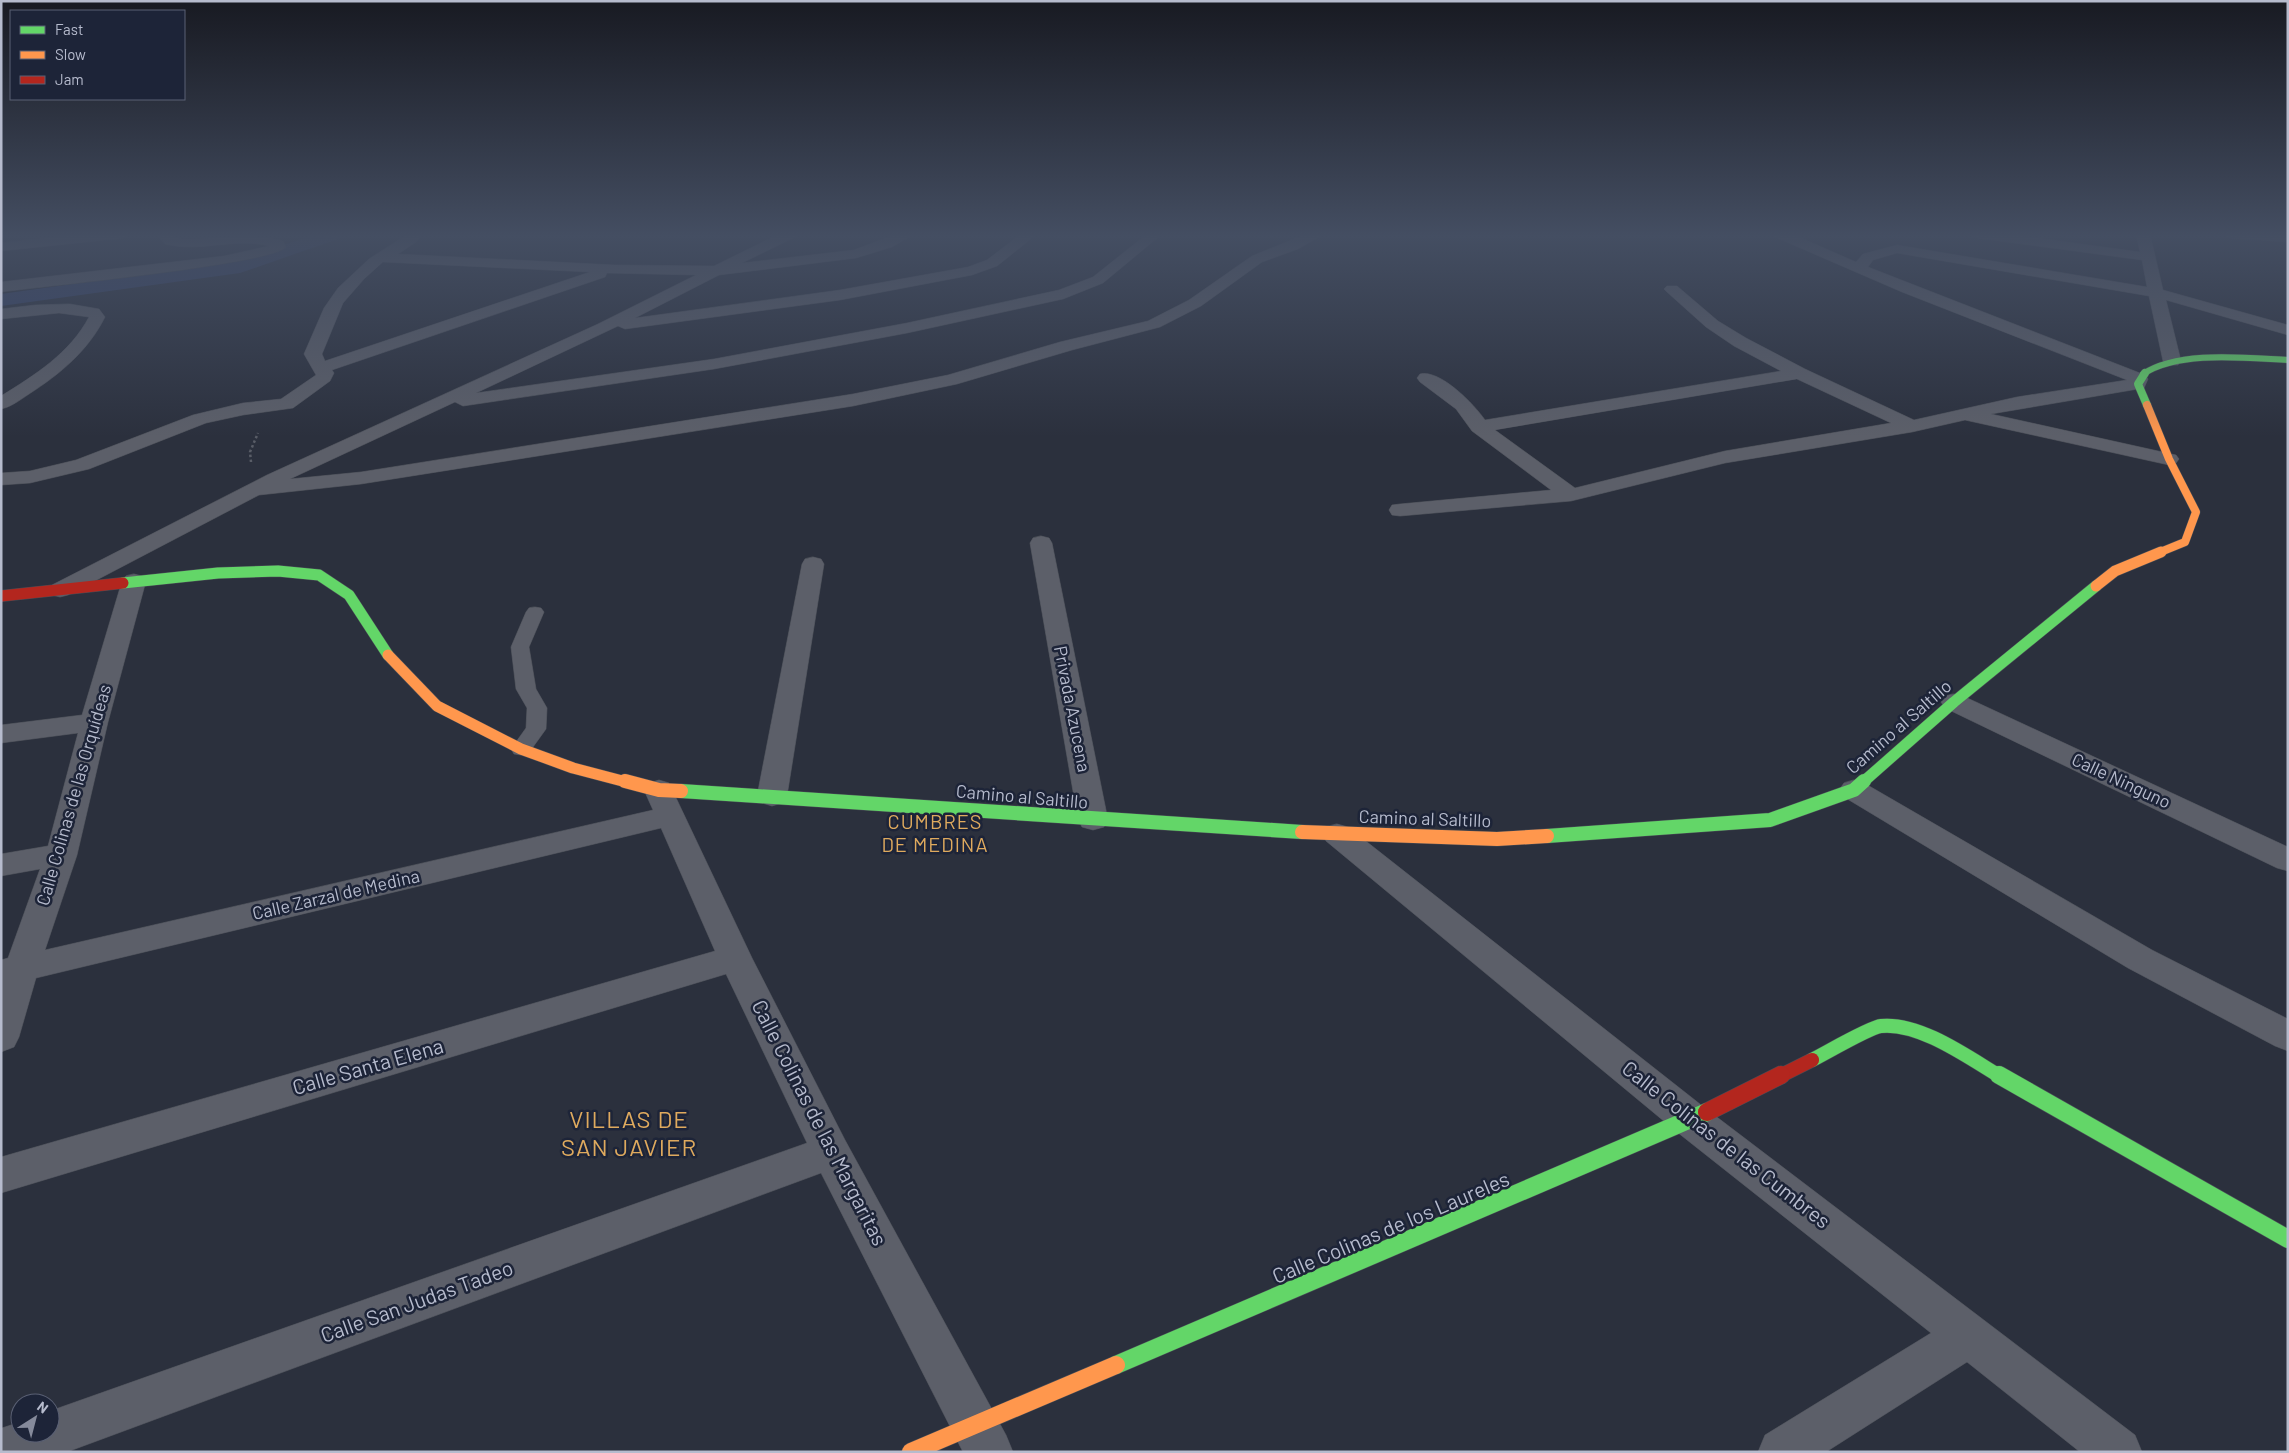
<svg xmlns="http://www.w3.org/2000/svg" width="2289" height="1453" font-family="Barlow,sans-serif">
<style>
.lines{fill:none;stroke-linecap:round;stroke-linejoin:round}
.canal{fill:#354268;fill-rule:evenodd}
.lane-casing{stroke:#494d56;stroke-width:1}
.street-casing{stroke:#494d56;stroke-width:1}
.fast-far4-casing{stroke:#494d56;stroke-width:7}
.fast-far3-casing{stroke:#494d56;stroke-width:9}
.fast-far2-casing{stroke:#494d56;stroke-width:12}
.fast-far1-casing{stroke:#494d56;stroke-width:15}
.fast-casing{stroke:#494d56;stroke-width:19}
.slow-far3-casing{stroke:#494d56;stroke-width:9}
.slow-far2-casing{stroke:#494d56;stroke-width:12}
.slow-far1-casing{stroke:#494d56;stroke-width:15}
.slow-casing{stroke:#494d56;stroke-width:19}
.jam-far2-casing{stroke:#494d56;stroke-width:12}
.jam-far1-casing{stroke:#494d56;stroke-width:15}
.jam-casing{stroke:#494d56;stroke-width:19}
.path{stroke:#595d67;stroke-width:2.5;stroke-dasharray:2.5 2.5;stroke-linecap:butt}
.lane{fill:#5c5f69;fill-rule:evenodd}
.street{fill:#5c5f69;fill-rule:evenodd}
.fast-far4{stroke:#63d668;stroke-width:6}
.fast-far3{stroke:#63d668;stroke-width:8}
.fast-far2{stroke:#63d668;stroke-width:11}
.fast-far1{stroke:#63d668;stroke-width:14}
.fast{stroke:#63d668;stroke-width:18}
.slow-far3{stroke:#ff974d;stroke-width:8}
.slow-far2{stroke:#ff974d;stroke-width:11}
.slow-far1{stroke:#ff974d;stroke-width:14}
.slow{stroke:#ff974d;stroke-width:18}
.jam-far2{stroke:#b3261e;stroke-width:11}
.jam-far1{stroke:#b3261e;stroke-width:14}
.jam{stroke:#b3261e;stroke-width:18}
.labels{text-anchor:middle;stroke-width:5;stroke-linejoin:round;paint-order:stroke}
.street-label{font-size:18px;fill:#b6bbcd;stroke:#1d2438}
.quarter-label{font-size:20px;letter-spacing:1px;fill:#dfaa5e;stroke:#1d2438}
.near-street-label{font-size:21px;fill:#b6bbcd;stroke:#1d2438}
.near-quarter-label{font-size:24px;letter-spacing:1px;fill:#dfaa5e;stroke:#1d2438}
</style>
<rect width="100%" height="100%" fill="#2b303d"/>
<g class="lines">
<polygon class="canal" points="316,234 343,234 341,238 240,273 1,306 1,294 237,261"/>
<defs>
<polygon id="lane" points="535,607 541,608 544,612 529,647 536,689 547,708 546,729 528,754 521,755 514,754 511,749 526,728 527,708 516,689 511,647 526,612 529,608"/>
<g id="street">
<polygon points="85,234 131,234 124,238 1,251 1,243"/>
<path d="M158 234H172L175 238 183 239C218 240 249 232 283 241L286 247C274 264 38 287 1 292V282L224 256 269 246C235 237 200 253 165 244Z"/>
<path d="M408 234H423L416 242 398 254 615 265 714 266 779 234H797L795 237 742 263 854 250 896 234H914L892 247 856 258 719 275 635 318 840 290 968 267 987 260 1021 234H1037L997 266 972 275 840 300 625 329 618 326 476 393 714 359 907 323 1059 290 1093 277 1147 234H1162L1103 283 1063 299 907 333 714 369 463 406 455 402 290 479 361 472 853 394 948 375 1060 342 1148 321 1189 300 1252 256 1306 234H1324L1298 249 1262 262 1201 306 1160 327 1072 350 957 384 853 406 361 484 259 495 68 595 60 597 52 595 48 590 52 585 267 475 598 324 696 275 607 273 605 277 332 370 334 373 330 381 293 408 243 415 206 423 89 469 30 483 1 485V473L30 471 76 460 193 415 243 403 281 399 316 375 304 354 324 308 338 288 369 259ZM383 262 590 272 325 361 322 354 343 303 364 279Z"/>
<path d="M1773 234H1792L1856 262 1863 254 1897 245 2147 287 2142 260 1977 238 1970 234H2008L2140 252 2136 234H2150L2163 290 2288 325V335L2166 300 2181 361 2178 365H2166L2163 361 2149 296 1897 253 1873 260 1868 267 2145 375 2148 379 2144 388 2138 389 1991 414 2176 455 2179 459 2176 463 2169 465 1965 420 1912 432 1725 463 1571 501 1400 516 1392 515 1389 510 1392 505 1400 504 1551 490 1472 431 1456 409 1420 382 1417 378 1420 374C1440 369 1474 404 1485 420L1781 371 1734 346 1706 327 1667 292 1664 289 1667 286H1677L1718 321 1746 338 1805 369 1914 420 2017 397 2127 380 1902 292 1775 237ZM1797 379 1891 423 1725 451 1575 488 1495 430Z"/>
<polygon points="2222,234 2288,234 2288,242 2229,238"/>
<path d="M70 304 99 309 105 317C88 351 60 374 29 394 20 400 11 407 1 409V396C35 375 70 353 89 317L59 313 1 319V309L35 305Z"/>
<polygon points="1041,536 1049,538 1052,543 1108,820 1104,827 1093,830 1082,827 1078,820 1030,543 1033,538"/>
<polygon points="813,557 821,559 824,564 787,796 782,803 772,806 762,803 757,796 802,564 805,559"/>
<polygon points="134,574 142,576 146,581 108,722 77,855 45,950 653,810 644,790 649,783 659,780 669,783 752,958 845,1140 1006,1435 1013,1452 963,1452 821,1173 67,1452 1,1452 2,1428 20,1422 20,1433 50,1433 50,1411 807,1143 726,974 1,1193 1,1157 715,951 661,828 36,978 19,1037 14,1047 1,1052 1,960 8,958 40,869 1,876 1,854 48,846 78,733 1,743 1,725 82,715 122,581 126,576"/>
<polygon points="1954,694 1963,696 2288,847 2288,871 2277,868 1945,708 1941,702 1945,696"/>
<polygon points="1854,780 1864,783 2152,950 2288,1019 2288,1051 2275,1046 2128,968 1844,797 1839,790 1844,783"/>
<polygon points="1337,824 1348,827 1705,1108 2135,1435 2142,1452 2080,1452 1967,1362 1826,1452 1758,1452 1765,1435 1931,1333 1677,1132 1326,841 1322,834 1326,827"/>
</g>
<path id="fast-far4" d="M2143 374C2179 350 2246 358 2288 360"/>
<polyline id="fast-far3" points="2145,373 2138,384 2147,405"/>
<g id="fast-far2">
<polyline points="123,583 218,573 278,571 319,575 349,595 388,655"/>
<polyline points="1862,783 1954,702 2096,586"/>
</g>
<g id="fast-far1">
<polyline points="681,791 1302,832"/>
<polyline points="1547,836 1770,820 1854,790 1864,781"/>
<path d="M1812 1060C1826 1053 1870 1027 1881 1026 1920 1022 1969 1058 2001 1077"/>
</g>
<g id="fast">
<polyline points="1999,1075 2288,1239"/>
<polyline points="1116,1365 1707,1112"/>
</g>
<polyline id="slow-far3" points="2147,405 2169,459 2196,512 2185,542 2158,553"/>
<g id="slow-far2">
<polyline points="2096,586 2115,571 2161,552"/>
<polyline points="388,655 437,706 521,749 573,768 630,783"/>
</g>
<g id="slow-far1">
<polyline points="625,781 659,790 681,791"/>
<polyline points="1302,832 1497,839 1547,836"/>
</g>
<polyline id="slow" points="911,1452 1116,1365"/>
<polyline id="jam-far2" points="1,596 123,583"/>
<polyline id="jam-far1" points="1778,1077 1812,1060"/>
<polyline id="jam" points="1707,1112 1781,1075"/>
</defs>
<use href="#lane" class="lane-casing"/>
<use href="#street" class="street-casing"/>
<use href="#fast-far4" class="fast-far4-casing"/>
<use href="#fast-far3" class="fast-far3-casing"/>
<use href="#fast-far2" class="fast-far2-casing"/>
<use href="#fast-far1" class="fast-far1-casing"/>
<use href="#fast" class="fast-casing"/>
<use href="#slow-far3" class="slow-far3-casing"/>
<use href="#slow-far2" class="slow-far2-casing"/>
<use href="#slow-far1" class="slow-far1-casing"/>
<use href="#slow" class="slow-casing"/>
<use href="#jam-far2" class="jam-far2-casing"/>
<use href="#jam-far1" class="jam-far1-casing"/>
<use href="#jam" class="jam-casing"/>
<polyline class="path" points="251,462 250,452 258,433"/>
<use href="#lane" class="lane"/>
<use href="#street" class="street"/>
<use href="#fast-far4" class="fast-far4"/>
<use href="#fast-far3" class="fast-far3"/>
<use href="#fast-far2" class="fast-far2"/>
<use href="#fast-far1" class="fast-far1"/>
<use href="#fast" class="fast"/>
<use href="#slow-far3" class="slow-far3"/>
<use href="#slow-far2" class="slow-far2"/>
<use href="#slow-far1" class="slow-far1"/>
<use href="#slow" class="slow"/>
<use href="#jam-far2" class="jam-far2"/>
<use href="#jam-far1" class="jam-far1"/>
<use href="#jam" class="jam"/>
</g>
<linearGradient id="sky" x2="0" y2="1"><stop stop-color="#181a22"/><stop offset="0.54" stop-color="#444e62"/><stop offset="1" stop-color="#444e62" stop-opacity="0"/></linearGradient>
<rect width="2289" height="437" fill="url(#sky)"/>
<g class="labels">
<g class="street-label">
<text transform="translate(1072 709) rotate(79)" y="6">Privada Azucena</text>
<text transform="translate(1899 727) rotate(-41)" y="6">Camino al Saltillo</text>
<text transform="translate(2121 781) rotate(25)" y="6">Calle Ninguno</text>
<text transform="translate(74 795) rotate(-74)" y="6">Calle Colinas de las Orquídeas</text>
<text transform="translate(1022 797) rotate(5)" y="6">Camino al Saltillo</text>
<text transform="translate(1425 819) rotate(2)" y="6">Camino al Saltillo</text>
<text transform="translate(336 895) rotate(-13)" y="6">Calle Zarzal de Medina</text>
</g>
<g class="quarter-label">
<text x="935" y="829">CUMBRES<tspan x="935" dy="23">DE MEDINA</tspan></text>
</g>
<g class="near-street-label">
<text transform="translate(368 1067) rotate(-16)" y="7">Calle Santa Elena</text>
<text transform="translate(819 1123) rotate(63)" y="7">Calle Colinas de las Margaritas</text>
<text transform="translate(1726 1145) rotate(38)" y="7">Calle Colinas de las Cumbres</text>
<text transform="translate(1391 1228) rotate(-23)" y="7">Calle Colinas de los Laureles</text>
<text transform="translate(417 1302) rotate(-20)" y="7">Calle San Judas Tadeo</text>
</g>
<g class="near-quarter-label">
<text x="629" y="1128">VILLAS DE<tspan x="629" dy="28">SAN JAVIER</tspan></text>
</g>
</g>
<rect width="2289" height="1453" fill="none" stroke="#b6bbcd" stroke-width="5"/>
<rect x="10" y="10" width="175" height="90" fill="#1d2438" stroke="#5a6074"/>
<rect x="20" y="26" width="25" height="8" fill="#63d668" stroke="#5a6074"/>
<text x="55" y="35" font-size="15" fill="#b6bbcd">Fast</text>
<rect x="20" y="51" width="25" height="8" fill="#ff974d" stroke="#5a6074"/>
<text x="55" y="60" font-size="15" fill="#b6bbcd">Slow</text>
<rect x="20" y="76" width="25" height="8" fill="#b3261e" stroke="#5a6074"/>
<text x="55" y="85" font-size="15" fill="#b6bbcd">Jam</text>
<g transform="translate(35 1418) rotate(36)"><circle r="24" fill="#1d2438" stroke="#5a6074"/>
<path d="M0-4L9 19L0 12L-9 19Z" fill="#858a9b"/>
<text y="-8" font-size="14" font-weight="bold" text-anchor="middle" fill="#b6bbcd">N</text>
</g>
</svg>
